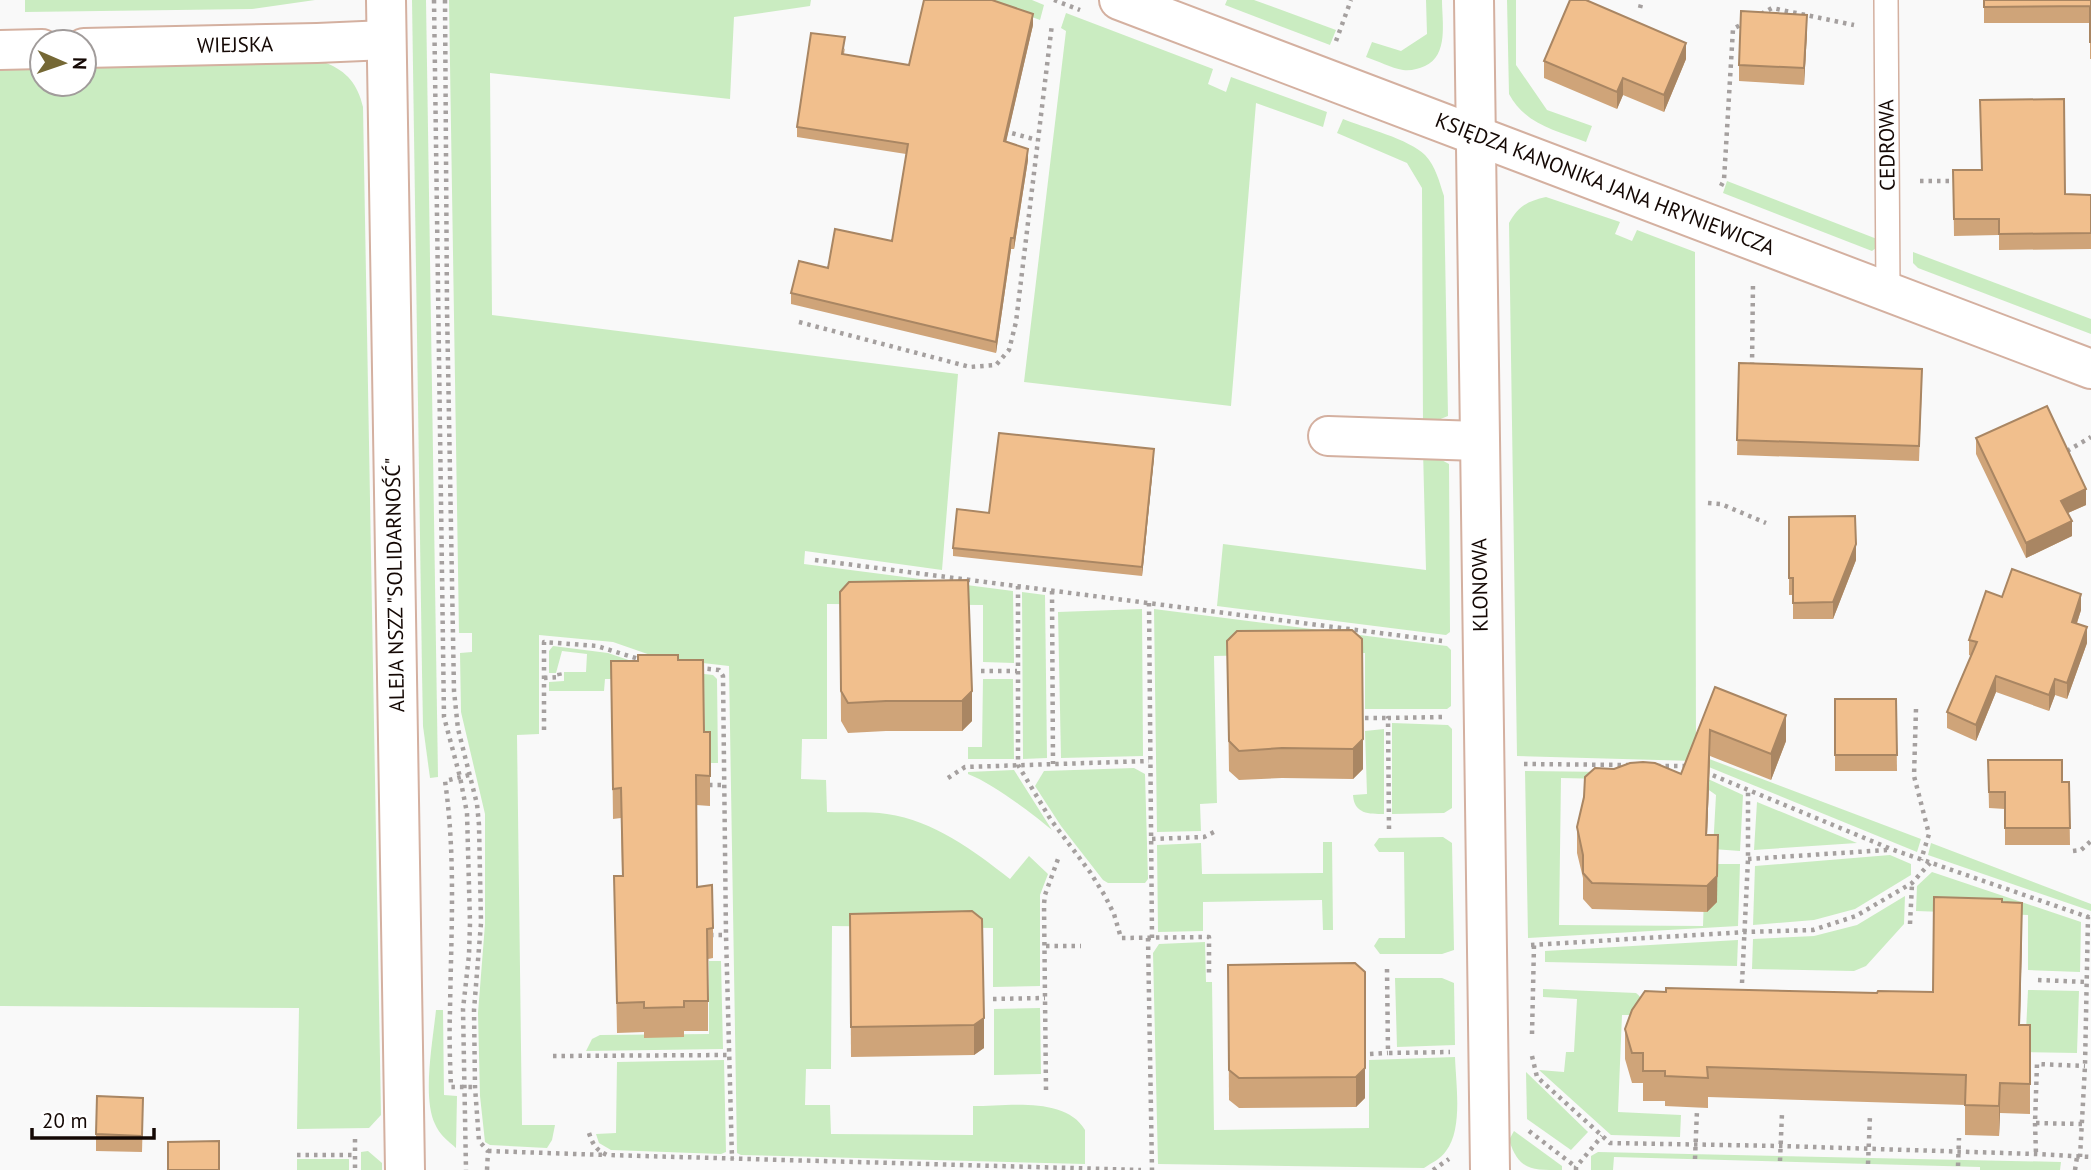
<svg xmlns="http://www.w3.org/2000/svg" width="2091" height="1170" font-family="'PT Sans',sans-serif">
<style>
.green{fill:#caecc1}
.lines{fill:none;stroke-linecap:round;stroke-linejoin:round}
.service-casing{stroke:#d4b0a0;stroke-width:26}
.minor-casing{stroke:#d4b0a0;stroke-width:42}
.tertiary-casing{stroke:#d4b0a0;stroke-width:42}
.path{stroke:#a5a09f;stroke-width:4.5;stroke-dasharray:3.5 5;stroke-linecap:butt}
.service{stroke:#fff;stroke-width:23}
.minor{stroke:#fff;stroke-width:38}
.tertiary{stroke:#fff;stroke-width:38}
.wall{fill:#cfa479}
.shaded-wall{fill:#a98663}
.building{fill:#f1bf8d;stroke:#a98663;stroke-width:2}
.labels{text-anchor:middle;stroke-width:6;stroke-linejoin:round;paint-order:stroke}
.street-label{font-size:21px;fill:#140804;stroke:#fff}
</style>
<rect width="100%" height="100%" fill="#f9f9f9"/>
<g class="green">
<polygon points="25,0 315,0 252,9 25,12"/>
<polygon points="412,0 426,0 438,777 430,778 423,726 422,672"/>
<path d="M449 0H811L810 6 734 17 730 99 490 73 492 315 958 374 942 570 805 551 804 564 1013 591 1014 663 983 662V605L827 604V739H802L801 779 826 780 827 812C846 813 867 811 887 814 934 821 973 850 1010 879L1029 856 1048 874 1040 895V986L993 987V928L832 926 831 1069H806L805 1105H830L831 1134 973 1135V1106C1007 1106 1066 1096 1085 1130V1164L741 1155 737 1153 729 666 659 658 613 642 539 635V734L517 735 522 1125H555L552 1140 547 1148 490 1145 485 1142 480 1096 478 1013 485 924V814L461 712 460 653 472 652V633H459Z"/>
<polygon points="987,0 1032,0 1044,5 1040,20"/>
<polygon points="1227,0 1254,0 1336,30 1330,45 1225,5"/>
<path d="M1426 0H1442C1442 22 1449 55 1425 66 1418 69 1411 71 1403 70 1391 68 1378 61 1366 57L1372 42 1401 51 1427 34Z"/>
<path d="M1507 0H1516V65L1547 110 1592 126 1586 142C1555 130 1526 125 1509 94Z"/>
<polygon points="1066,13 1213,69 1208,84 1226,92 1231,77 1327,112 1323,127 1256,103 1231,406 1024,382 1066,31 1061,28"/>
<path d="M326 63C347 71 358 85 363 107L381 1115 369 1128 297 1129 299 1008 0 1006V67H42V84H84V66Z"/>
<path d="M1343 119C1365 128 1409 139 1425 155 1436 167 1439 181 1444 196L1448 416 1423 426 1422 188 1407 163 1337 133Z"/>
<polygon points="1727,181 1877,239 1876,248 1872,251 1723,193"/>
<path d="M1546 197 1620 222 1615 234 1632 241 1637 230 1695 252 1696 754 1921 839 1917 852 1694 761 1517 756 1509 223C1518 206 1528 201 1546 197Z"/>
<polygon points="1913,252 2091,319 2091,334 1918,268 1913,263"/>
<polygon points="1423,450 1449,464 1450,632 1446,635 1217,606 1223,544 1426,570"/>
<polygon points="1022,592 1045,595 1047,758 1023,759"/>
<polygon points="1142,609 1143,756 1061,758 1058,612"/>
<polygon points="1154,609 1447,646 1451,650 1451,706 1447,709 1365,709 1365,653 1214,656 1217,803 1200,804 1201,831 1157,832"/>
<polygon points="553,646 608,653 652,668 713,675 717,679 718,763 705,763 704,679 605,679 604,691 549,691 549,682 564,681 564,672 586,672 587,654 562,651 556,673 549,673 549,651"/>
<polygon points="983,679 1013,679 1014,759 968,759 968,747 982,747"/>
<polygon points="1392,723 1448,725 1452,729 1452,808 1444,813 1392,814"/>
<path d="M1384 729V814C1369 814 1354 814 1353 795L1367 794 1365 731Z"/>
<polygon points="1134,768 1145,774 1148,879 1145,883 1108,883 1103,880 1061,826 1035,786 1044,771"/>
<path d="M1014 770 1052 830C1031 813 994 784 968 774V772Z"/>
<polygon points="1525,771 1695,773 1743,795 1740,851 1713,849 1716,795 1696,781 1561,778 1559,925 1703,926 1705,864 1740,864 1738,926 1528,938"/>
<polygon points="1757,802 1857,843 1754,850"/>
<polygon points="1443,837 1452,843 1454,950 1442,954 1380,954 1374,946 1379,938 1405,938 1404,852 1379,852 1374,845 1379,838"/>
<polygon points="1323,842 1332,842 1333,930 1323,930 1322,900 1203,902 1203,931 1158,932 1157,845 1201,843 1202,874 1323,873"/>
<polygon points="1931,843 2091,904 2091,911 1928,855"/>
<polygon points="1890,855 1911,864 1911,875 1855,909 1814,920 1753,925 1755,866"/>
<polygon points="1932,872 2081,922 2080,972 2028,970 2028,915 1916,911 1917,886"/>
<polygon points="1905,896 1904,924 1866,966 1854,971 1752,969 1753,939 1814,936 1857,925"/>
<polygon points="1738,940 1737,966 1545,962 1545,951"/>
<path d="M1205 942 1206 982H1212L1214 1130 1369 1128V1060L1455 1057C1456 1085 1463 1129 1446 1151 1441 1159 1431 1163 1424 1168L1158 1164 1153 953 1159 944Z"/>
<polygon points="709,961 721,961 723,1049 586,1051 592,1039 600,1035 709,1034"/>
<polygon points="1395,978 1442,978 1454,983 1455,1045 1397,1047"/>
<path d="M1543 989 1636 993C1644 999 1644 1006 1644 1015H1622L1618 1112 1681 1115 1680 1137 1611 1135 1539 1070 1564 1072 1566 1052H1574L1577 999 1543 997Z"/>
<polygon points="2028,990 2079,991 2077,1053 2025,1052"/>
<polygon points="1040,1008 1041,1074 994,1075 994,1009"/>
<path d="M436 1010H443L444 1095 457 1096 456 1148C448 1141 439 1134 435 1124 422 1097 433 1040 436 1010Z"/>
<polygon points="724,1060 726,1152 721,1154 611,1150 599,1143 596,1134 616,1133 617,1062"/>
<polygon points="1526,1072 1588,1132 1571,1150 1527,1119"/>
<path d="M1514 1131 1562 1166V1170C1530 1170 1519 1170 1509 1140Z"/>
<polygon points="368,1151 382,1163 382,1170 361,1170 361,1152"/>
<polygon points="1598,1152 2061,1162 2060,1170 1980,1170 1980,1167 1614,1157 1613,1170 1591,1170 1591,1156"/>
<rect x="297" y="1159" width="52" height="11"/>
</g>
<g class="lines">
<defs>
<polyline id="service" points="1886,0 1888,291"/>
<g id="minor">
<polyline points="1119,0 2091,369"/>
<polyline points="1474,0 1490,1170"/>
<polyline points="84,48 317,43 386,40"/>
<polyline points="0,50 42,49"/>
<polyline points="1328,436 1478,441"/>
</g>
<polyline id="tertiary" points="386,0 405,1170"/>
</defs>
<use href="#service" class="service-casing"/>
<use href="#minor" class="minor-casing"/>
<use href="#tertiary" class="tertiary-casing"/>
<g class="path">
<polyline points="434,0 444,717 460,777 467,813 470,923 469,955 463,1009 466,1170"/>
<polyline points="445,0 447,309 454,691 458,729 477,804 479,825 481,923 474,1010 475,1087 479,1141 488,1151 487,1170"/>
<polyline points="1054,0 1080,10"/>
<polyline points="1640,8 1642,0"/>
<polyline points="1761,14 1772,8 1854,25"/>
<polyline points="1336,41 1351,0"/>
<polyline points="1004,131 1037,140"/>
<polyline points="1920,181 1957,181"/>
<polyline points="1721,186 1724,180 1733,29 1744,23"/>
<polyline points="799,322 970,367 996,365 1009,350 1016,322 1052,24"/>
<polyline points="1752,366 1753,283"/>
<polyline points="2067,451 2091,437"/>
<polyline points="1708,503 1721,504 1766,523"/>
<polyline points="815,560 1442,641"/>
<polyline points="1018,586 1018,765 1051,820 1090,872 1105,896 1114,914 1121,938 1209,937 1209,973"/>
<polyline points="1052,591 1053,764"/>
<polyline points="1149,603 1152,938"/>
<polyline points="699,668 719,670 723,676 726,935 732,1159"/>
<polyline points="981,671 1017,671"/>
<polyline points="544,678 560,677 559,672"/>
<polyline points="1916,709 1914,776 1929,834 1921,860"/>
<polyline points="1365,718 1388,718"/>
<polyline points="544,730 544,642 597,646 642,660"/>
<polyline points="1524,764 1628,765"/>
<polyline points="1657,766 1687,766"/>
<polyline points="1705,772 1891,849 2088,917"/>
<path d="M469 775 445 781C456 857 451 934 450 1011 449 1036 450 1062 451 1087H475"/>
<polyline points="948,778 965,767 1149,761"/>
<polyline points="709,785 724,785"/>
<polyline points="1389,829 1388,718 1443,717"/>
<polyline points="1152,839 1204,837 1216,831"/>
<polyline points="2073,851 2081,850 2091,841"/>
<polyline points="1748,859 1887,850"/>
<polyline points="1910,924 1912,884"/>
<polyline points="710,935 726,935"/>
<polyline points="1148,938 1152,1170"/>
<polyline points="1531,945 1745,932 1813,930 1856,916 1912,883 1930,863"/>
<polyline points="1046,946 1081,946"/>
<polyline points="1387,969 1388,1053 1450,1052"/>
<polyline points="2038,980 2087,982"/>
<polyline points="1742,983 1748,859 1748,792"/>
<polyline points="993,999 1045,998"/>
<polyline points="1532,1034 1534,945"/>
<polyline points="1370,1054 1388,1053"/>
<polyline points="553,1056 729,1055"/>
<polyline points="1532,1056 1537,1077 1610,1143 1781,1146 2036,1154 2091,1157"/>
<polyline points="1046,1090 1044,904 1045,895 1058,859"/>
<polyline points="2035,1123 2036,1154"/>
<polyline points="2082,1124 2035,1123 2037,1064 2085,1066"/>
<polyline points="1529,1131 1576,1167"/>
<path d="M589 1133C593 1145 596 1150 607 1155L1141 1170"/>
<polyline points="355,1139 355,1170"/>
<polyline points="488,1151 606,1155"/>
<polyline points="297,1155 355,1155"/>
<polyline points="2080,1157 2085,1066 2088,917 2091,918"/>
<polyline points="1695,1159 1697,1110"/>
<polyline points="1780,1161 1782,1113"/>
<polyline points="1868,1164 1870,1115"/>
<polyline points="1958,1166 1959,1138"/>
<polyline points="1433,1170 1449,1159"/>
<polyline points="1576,1170 1576,1167 1602,1136"/>
<polyline points="2075,1170 2077,1157"/>
</g>
<use href="#service" class="service"/>
<use href="#minor" class="minor"/>
<use href="#tertiary" class="tertiary"/>
</g>
<g class="wall">
<polygon points="1984,0 2091,0 2091,59 2090,59 2090,23 1984,23"/>
<polygon points="1033,25 1006,141 1028,160 1014,249 1011,249 996,353 791,304 791,293 828,268 892,241 906,154 797,137 797,127 845,48 844,54 909,65"/>
<polygon points="1807,32 1804,85 1739,81 1739,65"/>
<polygon points="1686,59 1664,112 1623,95 1617,109 1544,78 1544,61"/>
<polygon points="1953,170 2065,194 2091,195 2091,249 1999,250 1999,235 1954,236"/>
<polygon points="1739,363 1922,384 1919,461 1737,455"/>
<polygon points="1976,438 2086,505 2068,513 2072,536 2026,558 1976,454"/>
<polygon points="1154,457 1142,576 953,556 953,548"/>
<polygon points="1789,517 1856,560 1833,619 1793,619 1793,595 1789,595"/>
<polygon points="968,580 972,721 962,731 886,731 848,733 841,721 840,592"/>
<polygon points="2002,597 2081,610 2077,623 2087,643 2067,699 2055,695 2049,711 1996,692 1976,741 1947,728 1947,712 1971,656 1969,655 1969,640"/>
<polygon points="1352,630 1363,769 1353,779 1282,778 1239,780 1229,771 1227,641"/>
<polygon points="678,660 704,732 710,732 710,806 696,805 697,887 713,928 713,958 708,959 708,1031 684,1031 684,1037 644,1038 644,1032 617,1033 614,876 622,876 621,818 613,819 611,661"/>
<polygon points="1715,687 1786,741 1771,780 1710,756 1707,835 1717,902 1707,912 1592,909 1583,899 1583,878 1577,853 1577,827 1681,774"/>
<polygon points="1835,699 1896,699 1897,771 1835,771"/>
<polygon points="1988,760 2062,782 2069,782 2070,845 2005,845 2005,809 1989,808"/>
<polygon points="2002,902 2022,933 2020,1025 2030,1025 2030,1114 2000,1113 1999,1136 1965,1135 1965,1105 1708,1097 1708,1108 1665,1106 1665,1101 1643,1101 1643,1083 1632,1083 1625,1059 1625,1029 1877,993 1933,992"/>
<polygon points="972,911 984,1048 974,1055 851,1057 850,914"/>
<polygon points="1355,963 1365,1098 1356,1107 1239,1108 1229,1100 1228,965"/>
<polygon points="143,1114 142,1152 96,1151 96,1134"/>
</g>
<g class="shaded-wall">
<polygon points="1033,14 1033,25 1004,151 1004,141"/>
<polygon points="1807,15 1807,32 1804,85 1804,68"/>
<polygon points="1686,43 1686,59 1664,112 1664,95"/>
<polygon points="1623,78 1623,95 1617,109 1617,92"/>
<polygon points="1028,149 1028,160 1014,249 1014,238"/>
<polygon points="1011,238 1011,249 996,353 996,342"/>
<polygon points="1154,449 1154,457 1142,576 1142,567"/>
<polygon points="2086,489 2086,505 2061,516 2061,501"/>
<polygon points="2072,521 2072,536 2026,558 2026,543"/>
<polygon points="1856,544 1856,560 1833,619 1833,602"/>
<polygon points="2081,594 2081,610 2072,638 2072,622"/>
<polygon points="2087,627 2087,643 2067,699 2067,683"/>
<polygon points="1996,676 1996,692 1976,741 1976,725"/>
<polygon points="2055,679 2055,695 2049,711 2049,695"/>
<polygon points="972,691 972,721 962,731 962,701"/>
<polygon points="1786,715 1786,741 1771,780 1771,754"/>
<polygon points="1710,730 1710,756 1706,861 1706,835"/>
<polygon points="1363,739 1363,769 1353,779 1353,749"/>
<polygon points="1718,835 1717,902 1707,912 1707,886"/>
<polygon points="2022,903 2022,933 2019,1055 2019,1025"/>
<polygon points="984,1018 984,1048 974,1055 974,1025"/>
<polygon points="1365,1068 1365,1098 1356,1107 1356,1077"/>
<polygon points="2000,1083 2000,1113 1999,1136 1999,1106"/>
</g>
<g class="building">
<polygon points="924,0 992,0 1033,14 1004,141 1028,149 1014,238 1011,238 996,342 791,293 799,261 828,268 835,229 892,241 908,144 797,127 811,33 845,37 842,54 909,65"/>
<polygon points="1570,0 1586,0 1686,43 1664,95 1623,78 1617,92 1544,61"/>
<polygon points="1984,0 2091,0 2091,42 2090,42 2090,6 1984,7"/>
<polygon points="1741,11 1807,15 1804,68 1739,65"/>
<polygon points="2064,99 2065,194 2091,195 2091,233 1999,234 1999,219 1954,219 1953,170 1982,170 1980,100"/>
<polygon points="1739,363 1922,369 1919,446 1737,440"/>
<polygon points="2047,406 2086,489 2061,501 2072,521 2026,543 1976,438"/>
<polygon points="999,433 1154,449 1142,567 953,548 957,509 989,513"/>
<polygon points="1855,516 1856,544 1833,602 1793,603 1793,578 1789,578 1789,517"/>
<polygon points="2012,569 2081,594 2072,622 2087,627 2067,683 2055,679 2049,695 1996,676 1976,725 1947,712 1977,642 1969,640 1986,591 2002,597"/>
<polygon points="968,580 972,691 962,701 886,701 848,703 841,691 840,592 849,582"/>
<polygon points="1352,630 1362,639 1363,739 1353,749 1282,748 1239,751 1229,741 1227,641 1237,631"/>
<polygon points="638,655 678,655 678,660 703,660 704,732 710,732 710,776 696,775 697,887 712,885 713,928 707,929 708,1001 684,1001 684,1007 644,1008 644,1002 617,1003 614,876 623,876 621,788 613,789 611,661 638,661"/>
<polygon points="1715,687 1786,715 1771,754 1710,730 1706,835 1718,835 1717,876 1707,886 1592,883 1583,873 1583,855 1577,827 1584,797 1585,777 1595,768 1614,769 1630,763 1643,762 1655,763 1681,774"/>
<polygon points="1835,699 1896,699 1897,755 1835,755"/>
<polygon points="1988,760 2062,760 2062,782 2069,782 2070,828 2005,828 2005,792 1989,792"/>
<polygon points="1934,897 2002,899 2002,902 2022,903 2019,1025 2030,1025 2030,1084 2000,1083 1999,1106 1965,1105 1966,1075 1707,1067 1708,1078 1665,1076 1665,1071 1643,1071 1643,1053 1632,1053 1625,1029 1632,1010 1645,991 1666,992 1666,988 1877,993 1878,991 1933,992"/>
<polygon points="972,911 982,919 984,1018 974,1025 851,1027 850,914"/>
<polygon points="1355,963 1365,972 1365,1068 1356,1077 1239,1078 1229,1070 1228,965"/>
<polygon points="97,1096 143,1098 142,1136 96,1134"/>
<polygon points="219,1141 219,1170 168,1170 168,1142"/>
</g>
<g class="labels">
<g class="street-label">
<text transform="translate(235 45) rotate(-1)" y="7">WIEJSKA</text>
<text transform="translate(1887 145) rotate(-91)" y="7">CEDROWA</text>
<text transform="translate(1605 184) rotate(21)" y="7">KSIĘDZA KANONIKA JANA HRYNIEWICZA</text>
<text transform="translate(395 585) rotate(-91)" y="7">ALEJA NSZZ "SOLIDARNOŚĆ"</text>
<text transform="translate(1480 585) rotate(-91)" y="7">KLONOWA</text>
</g>
</g>
<g transform="translate(63 63) rotate(92)"><circle r="33" fill="#ffffff" stroke="#a19c9b" stroke-width="2"/>
<path d="M0-5L12 26L0 18L-12 26Z" fill="#756835"/>
<text y="-10" font-size="19" font-weight="bold" text-anchor="middle" fill="#140804">N</text>
</g>
<path d="M32 1128v10h122v-10" fill="none" stroke="#140804" stroke-width="3.5"/>
<text x="42" y="1128" font-size="21" fill="#140804" stroke="#ffffff" stroke-width="5" paint-order="stroke">20 m</text>
</svg>
